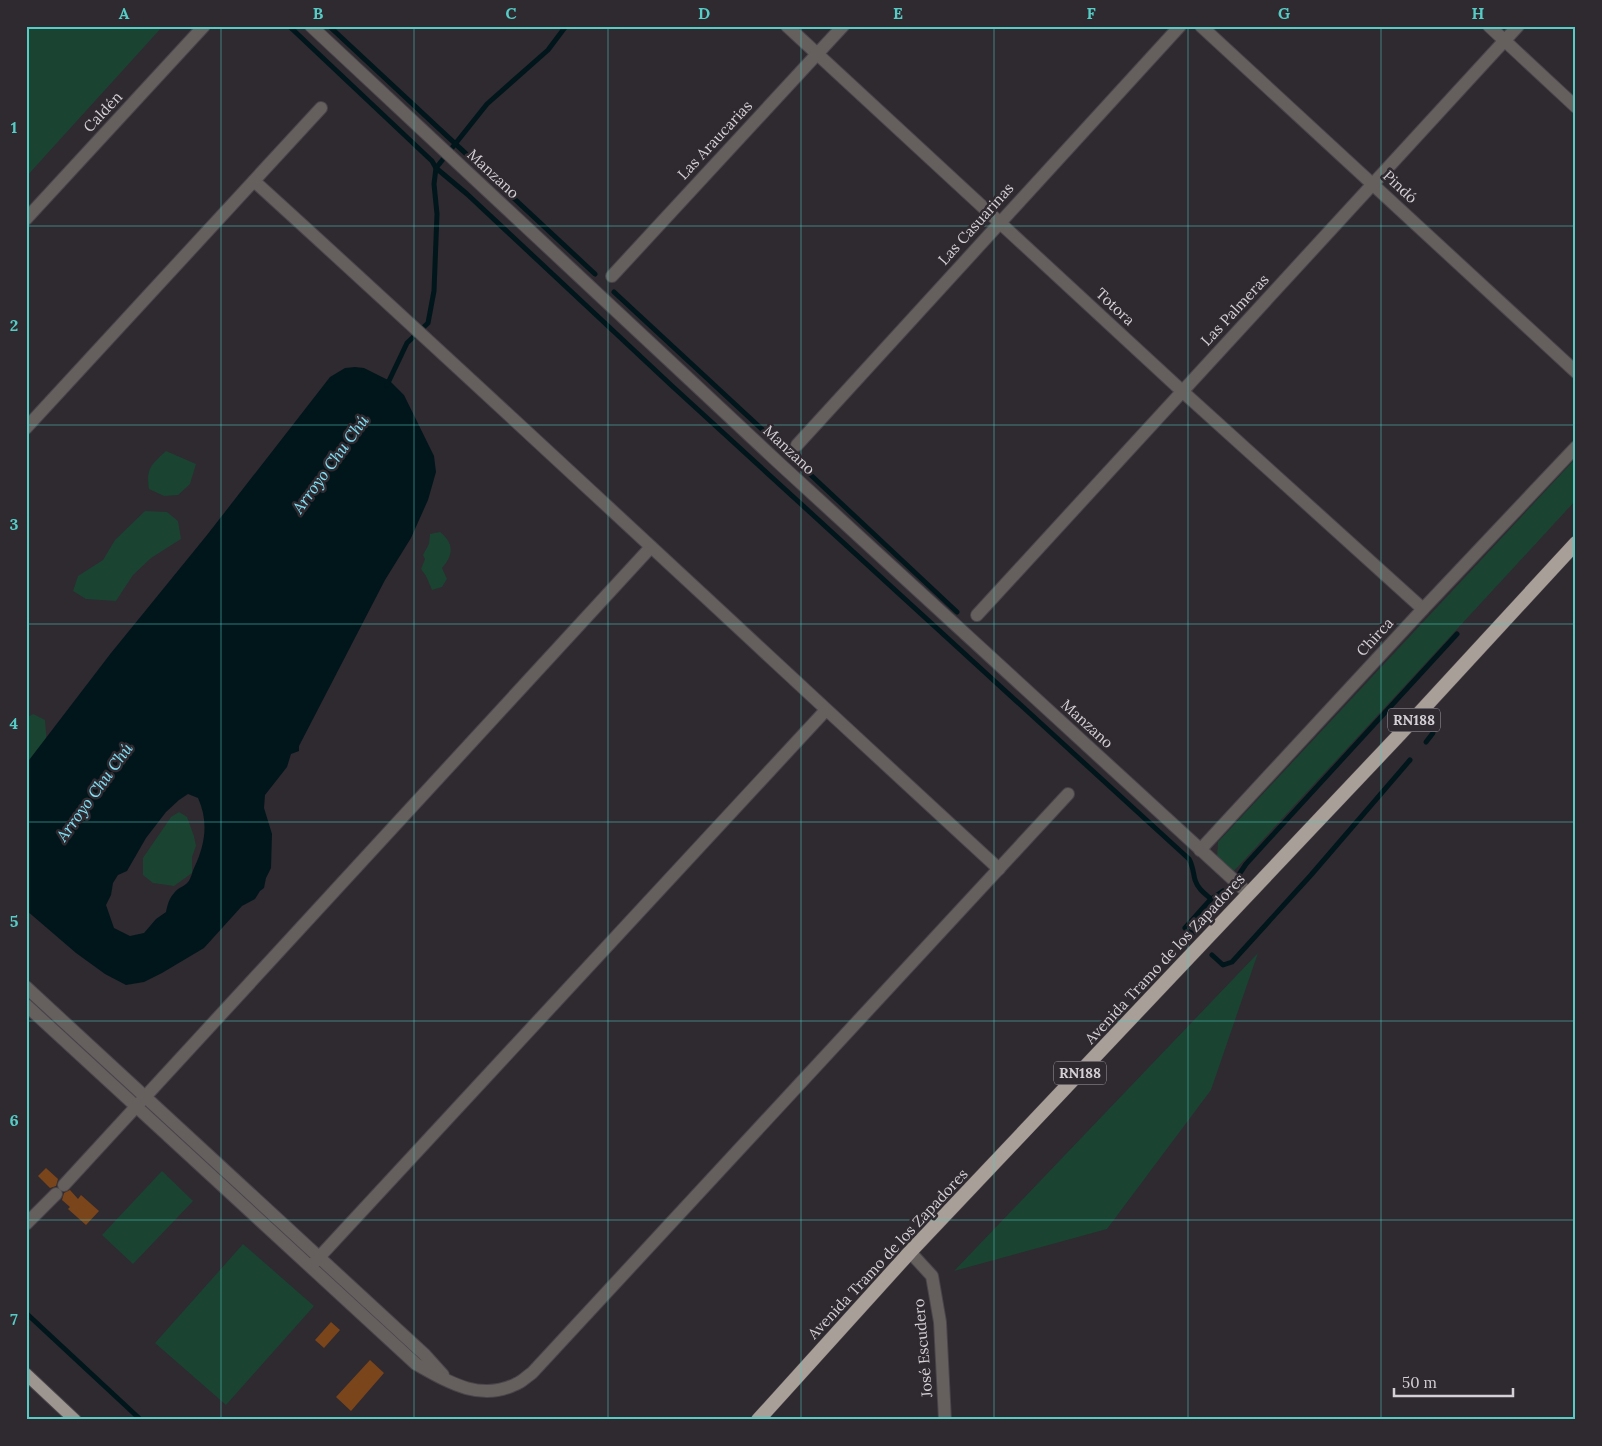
<svg xmlns="http://www.w3.org/2000/svg" width="1602" height="1446" font-family="Lora,serif">
<style>
.green{fill:#1a4331}
.water{fill:#00161b;fill-rule:evenodd}
.lines{fill:none;stroke-linecap:round;stroke-linejoin:round}
.stream{stroke:#00161b;stroke-width:5}
.building{fill:#7a451a}
.minor-casing{stroke:#49444a;stroke-width:14}
.primary-casing{stroke:#49444a;stroke-width:14}
.trunk-casing{stroke:#49444a;stroke-width:15}
.minor{stroke:#65605e;stroke-width:12}
.primary{stroke:#9d958f;stroke-width:12}
.trunk{stroke:#a89f99;stroke-width:14}
.grid{fill:none;stroke:#55cdc6;stroke-width:1;stroke-opacity:0.55}
.labels{text-anchor:middle;stroke-width:5;stroke-linejoin:round;paint-order:stroke}
.shield{fill:#2f2930;stroke:#a29ea4;stroke-width:1}
.shield-label{font-size:14px;font-weight:bold;fill:#d4d0d5}
.street-label{font-size:15px;fill:#d4d0d5;stroke:#2f2930}
.water-label{font-size:16px;font-style:italic;fill:#7fe2f7;stroke:#2f2930}
.neatline{fill:none;stroke:#55cdc6;stroke-width:2}
.grid-label{font-size:16px;text-anchor:middle;font-weight:bold;fill:#55cdc6}
</style>
<rect width="100%" height="100%" fill="#2f2930"/>
<g class="green">
<polygon points="26,26 163,26 26,177"/>
<path d="M166 451 196 464 190 484 178 495 164 496 149 489C146 468 151 465 166 451Z"/>
<polygon points="1576,458 1576,500 1233,872 1217,857 1218,842"/>
<polygon points="145,511 167,512 178,521 181,539 151,558 133,575 116,601 86,599 73,591 78,576 103,560 115,540"/>
<path d="M440 532C454 543 454 555 442 568L447 579 442 587 432 590 426 576 421 569 425 559 423 555 429 544 430 534Z"/>
<polygon points="33,714 45,720 47,745 40,760 26,764 26,718"/>
<polygon points="179,812 187,817 194,836 196,846 192,857 192,873 174,886 153,883 143,875 143,858 171,817"/>
<polygon points="1258,953 1211,1090 1107,1229 954,1271"/>
<polygon points="162,1171 193,1201 133,1264 102,1235"/>
<polygon points="243,1244 314,1306 226,1405 155,1343"/>
</g>
<path class="water" d="M355 367 364 368 390 381 404 395 434 456 436 472 428 500 411 538 385 580 299 746V751L291 754 287 767 265 795 264 808 272 834 271 868 266 878 264 888 260 891 255 899 242 906 204 948 162 973 144 982 126 985 105 974 76 953 26 910V764L111 653 207 535 330 377 345 368ZM188 794 198 798C209 822 205 845 194 868 192 872 191 879 188 882 186 885 181 887 178 889 170 896 168 902 166 912L156 919 144 933 130 936 114 928 106 905 111 895 113 883 118 875 127 871 146 838 166 812 179 800Z"/>
<g class="lines">
<g class="stream">
<path d="M289 26 432 161 436 168 467 194 671 385 1189 859C1193 866 1193 872 1195 880 1198 889 1204 893 1211 899L1185 928 1192 934"/>
<polyline points="329,26 595,274"/>
<polyline points="614,292 779,445"/>
<polyline points="387,385 407,343 428,323 434,291 437,214 434,184 436,168 487,104 548,50 566,26"/>
<polyline points="798,463 957,612"/>
<polyline points="1426,742 1433,733"/>
<polyline points="1240,873 1246,864 1457,634"/>
<polyline points="1211,899 1223,891"/>
<polyline points="1212,955 1223,965 1232,962 1311,875 1410,760"/>
<polyline points="26,1313 141,1420"/>
</g>
</g>
<g class="building">
<polygon points="46,1168 58,1179 56,1186 50,1188 38,1176"/>
<polygon points="70,1190 78,1199 81,1195 99,1211 86,1225 68,1209 70,1207 62,1200 64,1193"/>
<polygon points="331,1322 340,1330 324,1348 315,1340"/>
<polygon points="370,1360 384,1373 351,1411 336,1397"/>
</g>
<g class="lines">
<defs>
<g id="minor">
<polyline points="311,26 780,464 1249,894"/>
<polyline points="787,26 1182,391 1423,609"/>
<polyline points="1201,26 1576,372"/>
<polyline points="1489,26 1576,107"/>
<path d="M254 181C504 408 750 640 999 869"/>
<polyline points="26,219 204,26"/>
<polyline points="612,276 843,26"/>
<polyline points="26,428 321,108"/>
<polyline points="797,445 1180,26"/>
<polyline points="977,615 1518,26"/>
<polyline points="1200,850 1423,609 1576,447"/>
<polyline points="26,987 425,1355 443,1375"/>
<path d="M26 1005 416 1364C448 1382 480 1402 516 1384 522 1382 527 1376 532 1373L1068 794"/>
<polyline points="64,1185 651,547"/>
<polyline points="26,1224 56,1194"/>
<polyline points="910,1252 932,1276 940,1322 945,1420"/>
<polyline points="311,1266 826,710"/>
</g>
<polyline id="primary" points="26,1374 75,1420"/>
<polyline id="trunk" points="758,1420 910,1252 1400,734 1576,543"/>
</defs>
<use href="#minor" class="minor-casing"/>
<use href="#primary" class="primary-casing"/>
<use href="#trunk" class="trunk-casing"/>
<use href="#minor" class="minor"/>
<use href="#primary" class="primary"/>
<use href="#trunk" class="trunk"/>
</g>
<path class="grid" d="M221 26V1420M414 26V1420M608 26V1420M801 26V1420M994 26V1420M1188 26V1420M1381 26V1420M26 226H1576M26 425H1576M26 624H1576M26 822H1576M26 1021H1576M26 1220H1576"/>
<g class="labels">
<g class="shield">
<rect x="1388" y="708.5" width="52" height="23" rx="4"/>
<rect x="1054" y="1061.5" width="52" height="23" rx="4"/>
</g>
<g class="shield-label">
<text x="1414" y="725">RN188</text>
<text x="1080" y="1078">RN188</text>
</g>
<g class="street-label">
<text transform="translate(103 112) rotate(-47)" y="5">Caldén</text>
<text transform="translate(715 140) rotate(-47)" y="5">Las Araucarias</text>
<text transform="translate(493 174) rotate(43)" y="5">Manzano</text>
<text transform="translate(1400 187) rotate(43)" y="5">Pindó</text>
<text transform="translate(976 224) rotate(-48)" y="5">Las Casuarinas</text>
<text transform="translate(1115 307) rotate(43)" y="5">Totora</text>
<text transform="translate(1235 310) rotate(-47)" y="5">Las Palmeras</text>
<text transform="translate(789 450) rotate(43)" y="5">Manzano</text>
<text transform="translate(1375 637) rotate(-47)" y="5">Chirca</text>
<text transform="translate(1087 724) rotate(42)" y="5">Manzano</text>
<text transform="translate(1165 959) rotate(-47)" y="5">Avenida Tramo de los Zapadores</text>
<text transform="translate(888 1254) rotate(-47)" y="5">Avenida Tramo de los Zapadores</text>
<text transform="translate(923 1348) rotate(-95)" y="5">José Escudero</text>
</g>
<g class="water-label">
<text transform="translate(330 464) rotate(-54)" y="6">Arroyo Chu Chú</text>
<text transform="translate(94 792) rotate(-54)" y="6">Arroyo Chu Chú</text>
</g>
</g>
<rect width="1602" height="1446" fill="none" stroke="#2f2930" stroke-width="55"/>
<path d="M1394 1388v8h119v-8" fill="none" stroke="#d4d0d5" stroke-width="2.5"/>
<text x="1402" y="1388" font-size="15" fill="#d4d0d5" stroke="#2f2930" stroke-width="4" paint-order="stroke">50 m</text>
<rect x="28" y="28" width="1546" height="1390" class="neatline"/>
<g class="grid-label">
<text x="124" y="19">A</text>
<text x="318" y="19">B</text>
<text x="511" y="19">C</text>
<text x="704" y="19">D</text>
<text x="898" y="19">E</text>
<text x="1091" y="19">F</text>
<text x="1284" y="19">G</text>
<text x="1478" y="19">H</text>
<text x="14" y="133">1</text>
<text x="14" y="331">2</text>
<text x="14" y="530">3</text>
<text x="14" y="729">4</text>
<text x="14" y="927">5</text>
<text x="14" y="1126">6</text>
<text x="14" y="1325">7</text>
</g>
</svg>
